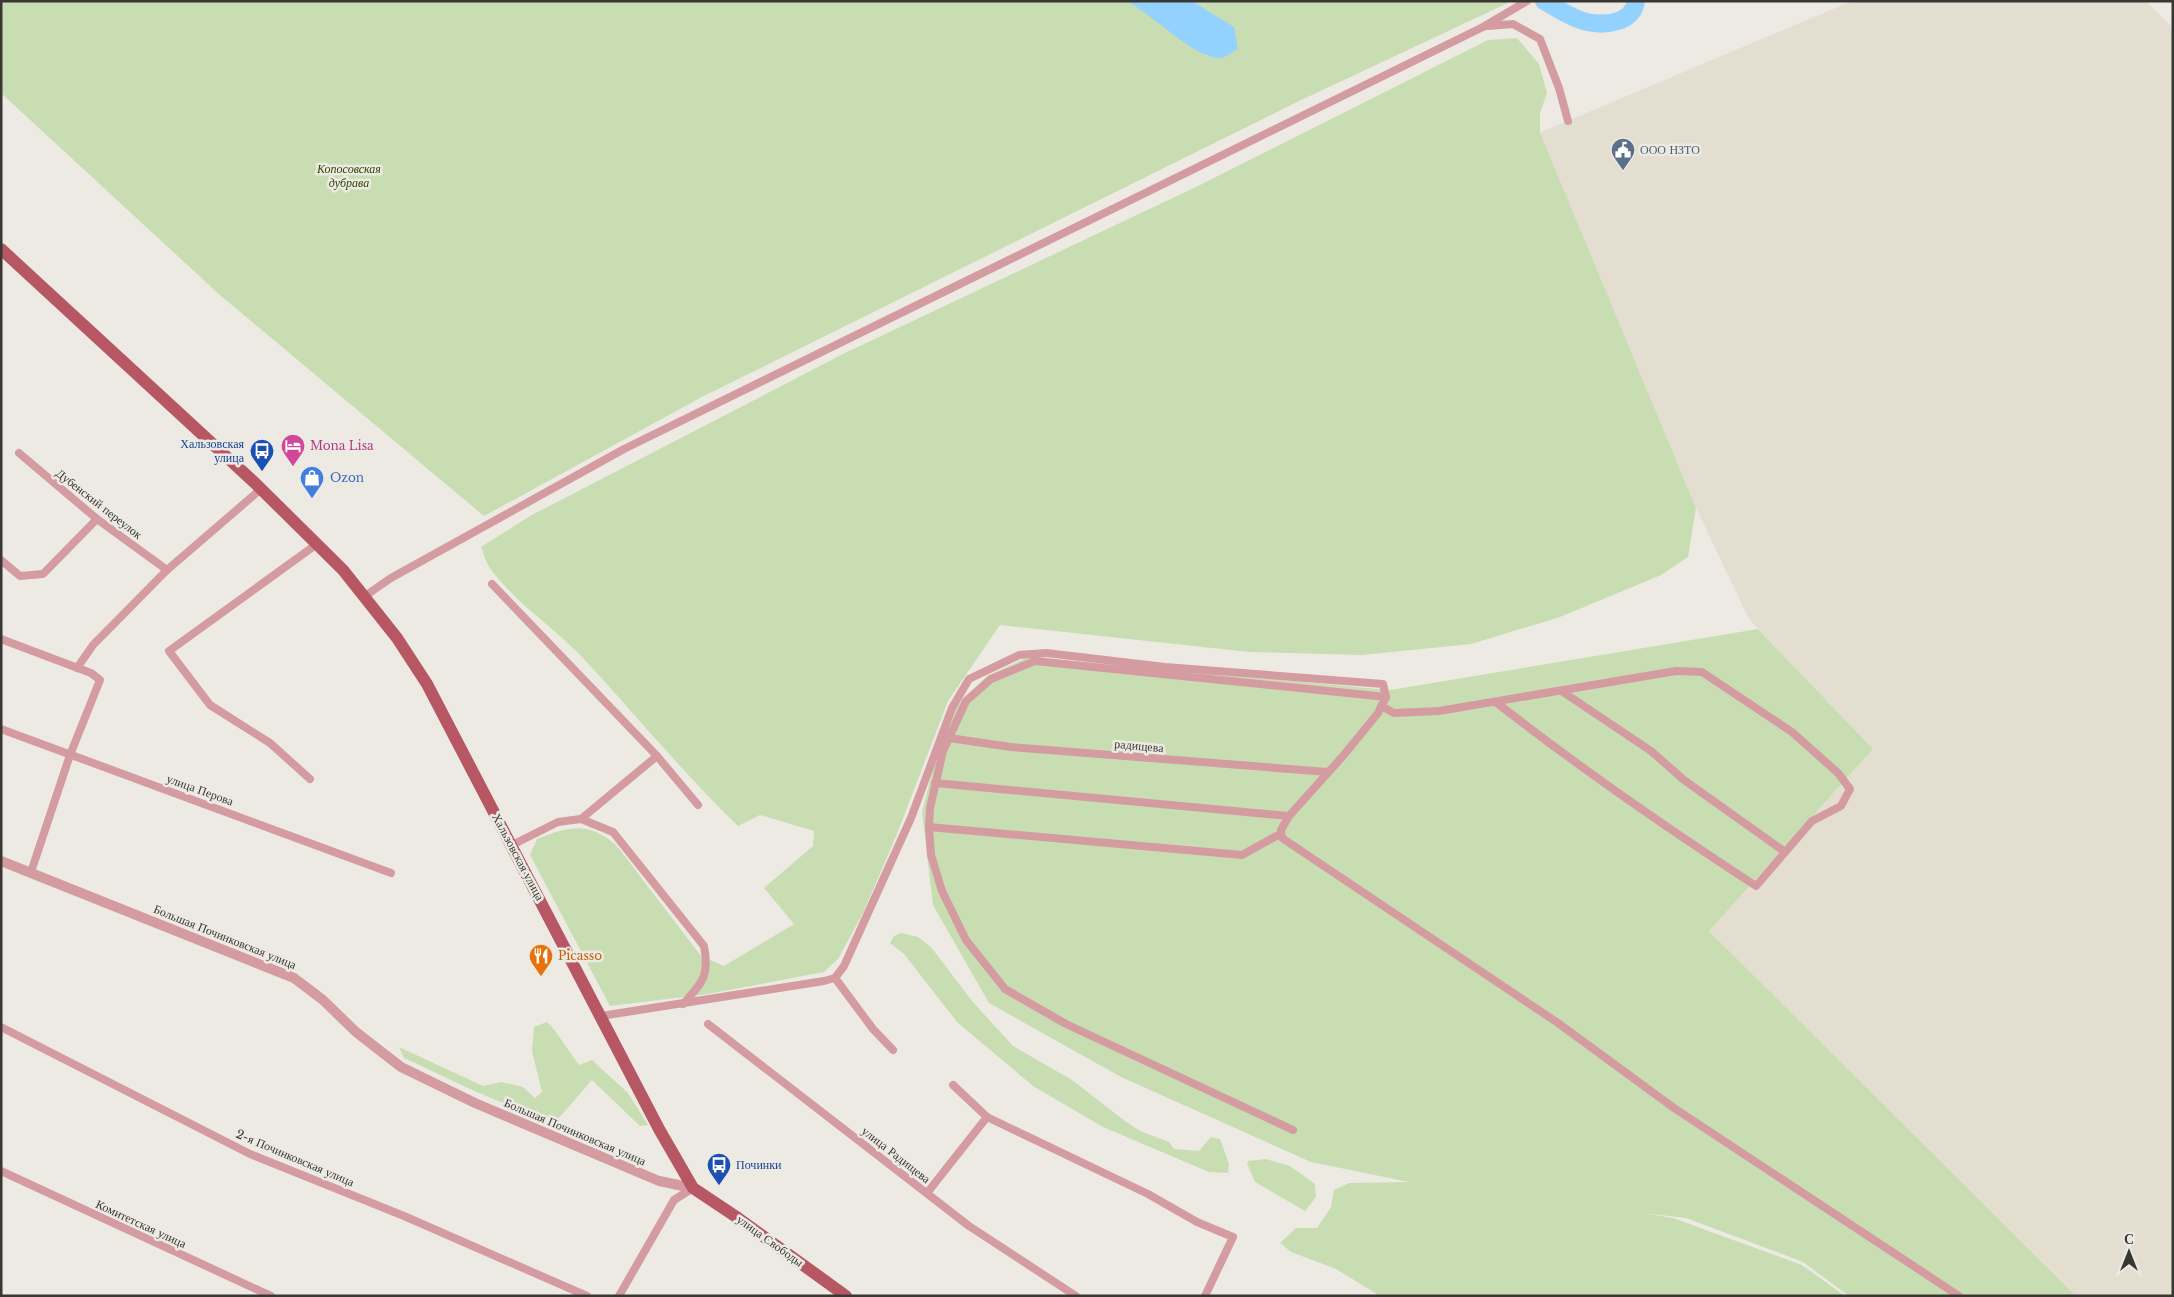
<svg xmlns="http://www.w3.org/2000/svg" width="2174" height="1297" font-family="'Libre Baskerville',serif">
<style>
.built{fill:#e3ded0}
.green{fill:#c8deb2}
.water{fill:#93d2fe}
.lines{fill:none;stroke-linecap:round;stroke-linejoin:round}
.river{stroke:#93d2fe;stroke-width:18}
.minor{stroke:#d49ca1;stroke-width:8}
.tertiary{stroke:#d49ca1;stroke-width:10}
.primary{stroke:#b85764;stroke-width:12}
.labels{text-anchor:middle;stroke-width:5;stroke-linejoin:round;paint-order:stroke}
.service-label{font-size:12px;fill:#4e5e75;stroke:#eceae3;text-anchor:start}
.park-label{font-size:12px;font-style:italic;fill:#2d4702;stroke:#eceae3}
.transit-label{font-size:12px;fill:#164399;stroke:#eceae3;text-anchor:end}
.hotel-label{font-size:12px;fill:#b23c85;stroke:#eceae3;text-anchor:start}
.shop-label{font-size:12px;fill:#366cbe;stroke:#eceae3;text-anchor:start}
.street-label{font-size:12px;fill:#383734;stroke:#eceae3}
.food-label{font-size:12px;fill:#c56008;stroke:#eceae3;text-anchor:start}
</style>
<rect width="100%" height="100%" fill="#eceae3"/>
<polygon class="built" points="1852,1 2146,1 2173,28 2173,1296 2076,1296 1709,931 1873,749 1749,619 1696,508 1539,133"/>
<g class="green">
<polygon points="1,1 1126,1 1139,7 1178,38 1207,56 1234,28 1192,1 1507,1 1508,3 1297,102 700,398 484,516 221,296 1,93"/>
<path d="M1517 38 1539 64 1547 93 1540 113V133L1696 508 1688 557 1661 575 1560 617 1471 644 1362 655 1249 652 1000 625 948 701 897 834 863 913 838 959 824 972 708 994 610 1006 530 855 537 839C570 826 589 821 617 846L701 956 724 966 794 924 764 888 813 846 814 831 760 815 738 826C683 773 635 714 583 658 555 628 518 605 492 571 487 565 484 555 481 547L530 516 843 354 1198 186 1488 40Z"/>
<polygon points="1758,629 1873,749 1709,931 2076,1296 1849,1296 1803,1262 1686,1218 1643,1213 1673,1218 1802,1265 1845,1296 1380,1296 1336,1269 1291,1252 1280,1243 1296,1228 1317,1228 1331,1207 1334,1190 1349,1183 1409,1182 1311,1162 1121,1077 989,1003 933,905 922,812 940,741 958,705 987,676 1028,657 1390,690"/>
<polygon points="901,933 918,937 931,947 972,1001 1013,1046 1072,1080 1125,1121 1140,1131 1169,1142 1174,1149 1199,1151 1211,1137 1220,1139 1229,1164 1228,1173 1209,1172 1103,1127 1033,1086 957,1022 904,954 890,943 894,936"/>
<path d="M547 1022 553 1028 579 1065 592 1060 628 1093 648 1125 640 1126 592 1080 558 1119C504 1109 453 1080 404 1058L399 1047 483 1086 501 1082 523 1087 535 1098 542 1092 532 1051 534 1027Z"/>
<polygon points="1266,1159 1290,1166 1315,1184 1316,1197 1305,1211 1255,1182 1247,1163 1248,1161"/>
</g>
<path class="water" d="M1126 1H1192L1234 27 1238 49C1233 51 1227 57 1221 58 1195 60 1152 13 1126 1Z"/>
<g class="lines">
<path class="river" d="M1544 1C1557 8 1572 19 1587 22 1605 26 1633 23 1636 1"/>
<g class="minor">
<polyline points="1488,26 1513,24 1540,39 1559,88 1568,121"/>
<polyline points="19,453 97,519 167,570"/>
<polyline points="1,560 20,576 43,574 97,519"/>
<polyline points="492,584 657,756 698,805"/>
<polyline points="365,596 391,578 624,449 1483,27 1527,1"/>
<polyline points="1,639 91,673 100,680 70,755 31,872"/>
<polyline points="77,668 93,645 167,570 261,489"/>
<polyline points="1563,692 1651,751 1684,780 1785,852"/>
<path d="M1381 706 1394 713 1439 711 1676 671 1702 672 1792 732 1838 773 1850 789 1841 806 1812 821 1756 886C1667 828 1580 768 1497 703"/>
<polyline points="1,729 391,873"/>
<polyline points="949,738 1011,747 1328,772"/>
<polyline points="310,779 270,743 210,705 169,651 317,544"/>
<polyline points="935,783 1289,816"/>
<path d="M581 819 613 832 704 946C710 976 702 983 683 1004"/>
<polyline points="929,827 1242,855 1280,834"/>
<polyline points="512,845 558,822 581,819 657,756"/>
<polyline points="835,978 873,1029 893,1050"/>
<polyline points="601,1016 824,981 835,978 844,966 911,818 952,708 969,679 1019,655 1046,653 1165,667 1383,684 1386,697 1378,713 1343,756 1289,816 1281,830 1282,838 1558,1023 1674,1108 1959,1296"/>
<polyline points="708,1024 969,1226 1076,1296"/>
<polyline points="1,1027 250,1154 404,1216 587,1296"/>
<polyline points="953,1085 987,1117 1148,1194 1197,1222 1233,1237 1205,1296"/>
<polyline points="1293,1130 1066,1024 1005,989 966,940 942,891 931,855 929,827 930,808 943,751 966,701 991,679 1035,661 1386,697"/>
<polyline points="1,1171 271,1296"/>
<polyline points="927,1193 987,1117"/>
<polyline points="619,1296 674,1200 693,1188"/>
</g>
<polyline class="tertiary" points="1,861 294,978 323,1000 356,1032 401,1067 475,1103 659,1181 693,1188"/>
<polyline class="primary" points="1,249 255,483 343,570 397,638 427,684 659,1129 693,1188 738,1218 846,1296"/>
</g>
<defs>
<symbol id="civic-pin" viewBox="-11 -11 22 30"><path d="M0 17L-7.5 6A9.5 9.5 0 1 1 7.5 6Z" fill="#5c6f8a" stroke="#eceae3"/><path d="M-.6-6.5H3V-4.5H.6V-3L4-1V1h2V6H-6V1h2V-1L-.6-3ZM-1.2 2.5V6h2.4V2.5Z" fill="#fff"/></symbol>
<symbol id="hotel-pin" viewBox="-11 -11 22 30"><path d="M0 17L-7.5 6A9.5 9.5 0 1 1 7.5 6Z" fill="#d1479c" stroke="#eceae3"/><path d="M-6-4.5h1.5V1H6V5H4.5V3h-9V5H-6ZM-4 0a1.8 1.8 0 1 1 3.6 0ZM.5 0V-2.5h3Q6-2.5 6 0Z" fill="#fff"/></symbol>
<symbol id="bus-pin" viewBox="-11 -11 22 30"><path d="M0 17L-7.5 6A9.5 9.5 0 1 1 7.5 6Z" fill="#1a4fb4" stroke="#eceae3"/><path d="M-5-6H5V4H4V6H2V4H-2V6H-4V4H-5ZM-3.5-4V0h7V-4ZM-3.5 1.2v1.5H-2V1.2ZM2 1.2v1.5H3.5V1.2Z" fill="#fff"/></symbol>
<symbol id="shop-pin" viewBox="-11 -11 22 30"><path d="M0 17L-7.5 6A9.5 9.5 0 1 1 7.5 6Z" fill="#3f7fe0" stroke="#eceae3"/><path d="M-5-2.5h2.3a2.7 3.5 0 0 1 5.4 0H5L5.5 6h-11ZM-1.5-2.5h3a1.5 2.3 0 0 0-3 0Z" fill="#fff"/></symbol>
<symbol id="restaurant-pin" viewBox="-11 -11 22 30"><path d="M0 17L-7.5 6A9.5 9.5 0 1 1 7.5 6Z" fill="#e8710a" stroke="#eceae3"/><path d="M-5-6h1v4h1v-4h1v4h1v-4h1v5L-1.5 .5V6h-2V.5L-5-1ZM5-6V6H3V1.5H1.5Q1.5-4 5-6Z" fill="#fff"/></symbol>
</defs>
<g fill-rule="evenodd">
<use href="#civic-pin" x="1609" y="136" width="28" height="38"/>
<use href="#hotel-pin" x="279" y="432" width="28" height="38"/>
<use href="#bus-pin" x="248" y="437" width="28" height="38"/>
<use href="#shop-pin" x="298" y="464" width="28" height="38"/>
<use href="#restaurant-pin" x="527" y="942" width="28" height="38"/>
<use href="#bus-pin" x="705" y="1151" width="28" height="38"/>
</g>
<g class="labels">
<g class="service-label">
<text x="1640" y="154">ООО НЗТО</text>
</g>
<g class="park-label">
<text x="349" y="173">Копосовская<tspan x="349" dy="14">дубрава</tspan></text>
</g>
<g class="transit-label">
<text x="244" y="448">Хальзовская<tspan x="244" dy="14">улица</tspan></text>
<text x="736" y="1169" text-anchor="start">Починки</text>
</g>
<g class="hotel-label">
<text x="310" y="450">Mona Lisa</text>
</g>
<g class="shop-label">
<text x="330" y="482">Ozon</text>
</g>
<g class="street-label">
<text transform="translate(99 504) rotate(38)" y="4">Дубенский переулок</text>
<text transform="translate(1139 746) rotate(5)" y="4">радищева</text>
<text transform="translate(200 790) rotate(20)" y="4">улица Перова</text>
<text transform="translate(518 857) rotate(62)" y="4">Хальзовская улица</text>
<text transform="translate(225 937) rotate(22)" y="4">Большая Починковская улица</text>
<text transform="translate(575 1132) rotate(23)" y="4">Большая Починковская улица</text>
<text transform="translate(896 1155) rotate(38)" y="4">улица Радищева</text>
<text transform="translate(295 1158) rotate(23)" y="4">2-я Починковская улица</text>
<text transform="translate(141 1224) rotate(25)" y="4">Комитетская улица</text>
<text transform="translate(770 1241) rotate(36)" y="4">улица Свободы</text>
</g>
<g class="food-label">
<text x="558" y="960">Picasso</text>
</g>
</g>
<rect width="2174" height="1297" fill="none" stroke="#383734" stroke-width="5"/>
<g transform="translate(2129 1252)" stroke="#eceae3" stroke-width="4" paint-order="stroke">
<path d="M0-4L9 19L0 12L-9 19Z" fill="#383734"/>
<text y="-8" font-size="14" font-weight="bold" text-anchor="middle" fill="#383734">С</text>
</g>
</svg>
